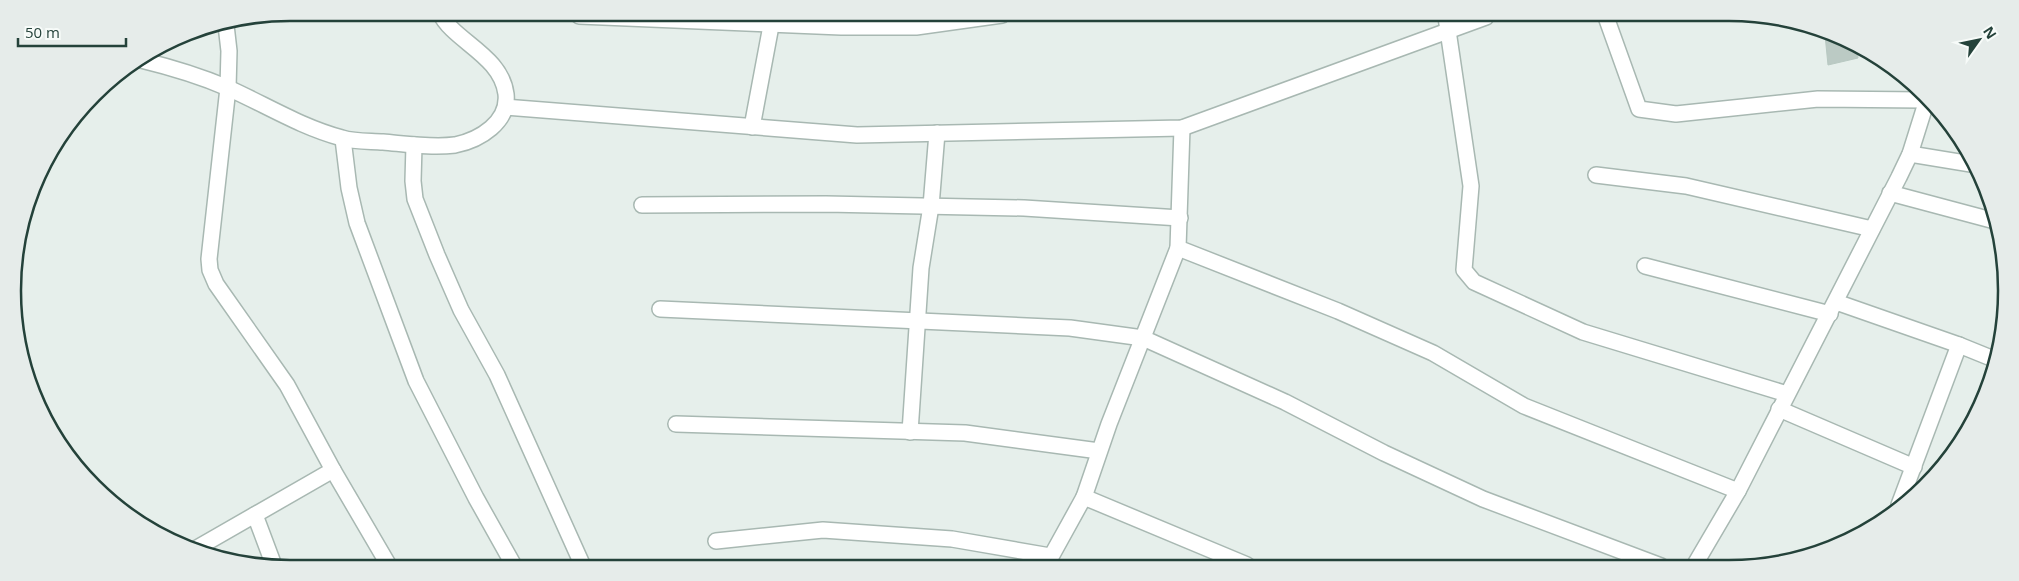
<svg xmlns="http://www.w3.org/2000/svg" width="2019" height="581" font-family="'Open Sans',sans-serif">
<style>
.building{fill:#bbcac4;stroke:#b8c9c2}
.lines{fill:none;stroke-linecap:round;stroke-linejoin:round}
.minor-casing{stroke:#a8b8b2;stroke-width:18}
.minor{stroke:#fff;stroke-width:15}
.rim{fill:none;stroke:#24423a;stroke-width:2.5}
</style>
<rect width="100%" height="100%" fill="#e6efeb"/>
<polygon class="building" points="1825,35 1857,49 1858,58 1828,65"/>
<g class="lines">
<defs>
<g id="minor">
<polyline points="579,16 841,27 916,27 1002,15"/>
<polyline points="1446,17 1471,186 1464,270 1474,282 1583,332 1787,394"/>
<polyline points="1606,17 1639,109 1676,114 1818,99 1923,100"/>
<polyline points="226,25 229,51 228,88 209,259 210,270 216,284 287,385 333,470 388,564"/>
<path d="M141 60C170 67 200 76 228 88 266 105 301 127 342 138 355 142 370 141 383 142 406 144 432 148 455 145 480 140 509 122 506 94 501 55 453 41 440 13"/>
<polyline points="506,107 857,135 1182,128 1486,17"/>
<polyline points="752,127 773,15"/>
<polyline points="1182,128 1178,248 1338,311 1433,353 1524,406 1738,491"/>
<polyline points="343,139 349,188 357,223 416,381 476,498 513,564"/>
<polyline points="414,145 413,181 415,199 437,255 461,310 497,375 582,564"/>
<polyline points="1910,154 1971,164"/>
<polyline points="1596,175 1686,186 1872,229"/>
<polyline points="1890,193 1995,221"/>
<polyline points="642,205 826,204 1024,208 1180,218"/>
<polyline points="1645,266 1830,314"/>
<polyline points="1836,302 1959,345 1996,360"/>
<polyline points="660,309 1070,328 1143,338 1285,402 1384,453 1483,499 1661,566"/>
<polyline points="1779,409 1914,467"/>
<polyline points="676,424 965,433 1099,451"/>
<polyline points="910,432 921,268 931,206 937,133"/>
<polyline points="1084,497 1109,424 1178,248"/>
<polyline points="1899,505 1959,345"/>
<polyline points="255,515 273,563"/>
<polyline points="716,541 823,530 952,539 1050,556"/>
<polyline points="197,548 333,470"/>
<polyline points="1047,564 1084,497 1247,565"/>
<polyline points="1694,566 1738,491 1899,177 1910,154 1926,103"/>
</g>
</defs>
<use href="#minor" class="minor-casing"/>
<use href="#minor" class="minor"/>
</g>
<path d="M0 0H2019V581H0ZM290 21H1729A269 269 0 0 1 1998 290V291A269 269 0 0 1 1729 560H290A269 269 0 0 1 21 291V290A269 269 0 0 1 290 21Z" fill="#e6ecea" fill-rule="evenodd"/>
<path class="rim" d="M290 21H1729A269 269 0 0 1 1998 290V291A269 269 0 0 1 1729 560H290A269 269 0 0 1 21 291V290A269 269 0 0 1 290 21Z"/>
<g transform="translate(1979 40) rotate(57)" stroke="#f7fbf9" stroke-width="4" paint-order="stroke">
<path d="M0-4L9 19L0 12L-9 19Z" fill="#24423a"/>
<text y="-8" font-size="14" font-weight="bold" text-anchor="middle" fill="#24423a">N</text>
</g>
<path d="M18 38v8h108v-8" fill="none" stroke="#24423a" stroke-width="2.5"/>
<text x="25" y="38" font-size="15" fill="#24423a" stroke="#f7fbf9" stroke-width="4" paint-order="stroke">50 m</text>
</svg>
